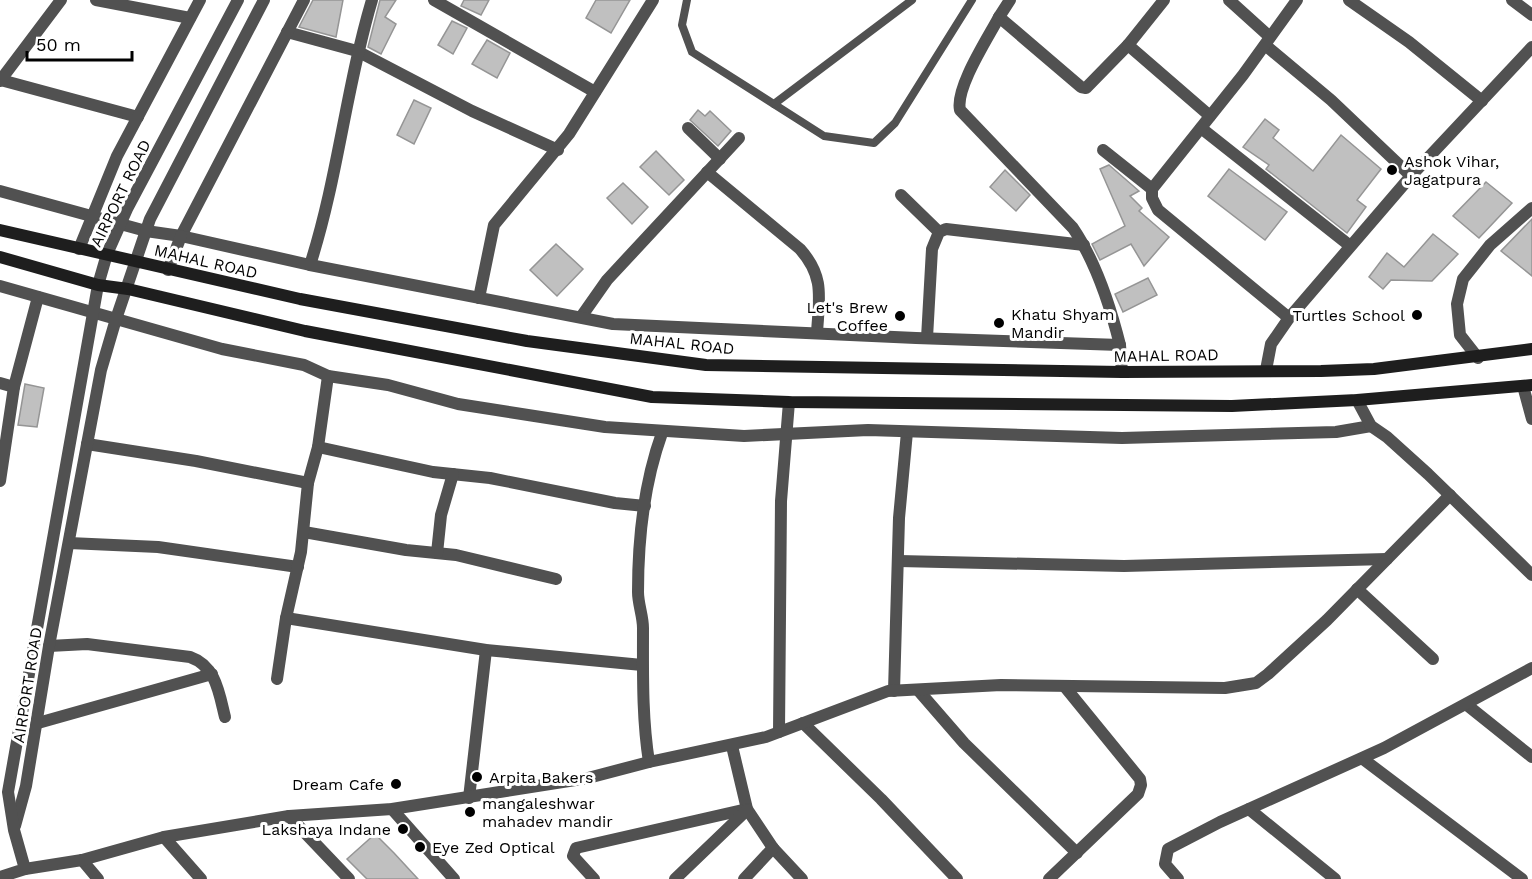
<svg xmlns="http://www.w3.org/2000/svg" width="1532" height="879" font-family="'Work Sans',sans-serif">
<style>
.building{fill:#c0c0c0;stroke:#959595;stroke-width:1.5}
.lines{fill:none;stroke-linecap:round;stroke-linejoin:round}
.service{stroke:#515151;stroke-width:8}
.minor{stroke:#515151;stroke-width:12}
.tertiary{stroke:#515151;stroke-width:12}
.secondary{stroke:#1e1e1e;stroke-width:12}
.poi-dot{fill:#000;stroke:#fff;stroke-width:2}
.labels{text-anchor:middle;stroke-width:6;stroke-linejoin:round;paint-order:stroke}
.poi-label{font-size:16px;fill:#000;stroke:#fff;text-anchor:start}
.street-label{font-size:16px;fill:#000;stroke:#fff}
</style>
<rect width="100%" height="100%" fill="#fff"/>
<g class="building">
<polygon points="313,0 343,0 336,37 299,27"/>
<polygon points="380,0 396,0 385,17 396,24 381,54 368,47"/>
<polygon points="464,0 489,0 481,15 461,6"/>
<polygon points="596,0 630,0 611,33 586,18"/>
<polygon points="452,21 467,28 453,54 438,45"/>
<polygon points="487,40 510,53 497,78 472,64"/>
<polygon points="414,100 431,108 414,144 397,135"/>
<polygon points="698,110 705,116 710,111 731,131 718,146 690,120"/>
<polygon points="1265,119 1279,130 1273,138 1313,171 1341,135 1381,169 1357,200 1366,207 1347,233 1266,169 1269,165 1243,147"/>
<polygon points="656,151 684,180 669,195 640,167"/>
<polygon points="1109,165 1139,191 1130,196 1142,208 1139,211 1169,237 1144,266 1131,244 1100,260 1092,244 1125,226 1100,169"/>
<polygon points="1229,169 1287,212 1265,240 1208,196"/>
<polygon points="1005,170 1030,195 1016,211 990,187"/>
<polygon points="1486,182 1512,203 1479,238 1453,216"/>
<polygon points="623,183 648,207 632,224 607,198"/>
<polygon points="1532,219 1532,276 1501,251"/>
<polygon points="1433,234 1458,254 1432,281 1391,280 1383,289 1369,277 1387,253 1404,267"/>
<polygon points="556,244 583,269 557,296 530,270"/>
<polygon points="1148,278 1157,295 1123,312 1115,294"/>
<polygon points="25,384 44,388 37,427 18,425"/>
<polygon points="375,834 394,853 418,879 367,879 347,859"/>
</g>
<g class="lines">
<g class="service">
<polyline points="687,0 682,25 692,52 824,136 874,143 895,123 972,0"/>
<polyline points="774,104 912,0"/>
</g>
<g class="minor">
<polyline points="96,0 190,18"/>
<polyline points="434,0 595,92"/>
<polyline points="1010,0 999,17 1081,87 1086,88 1128,45 1164,0"/>
<polyline points="1229,0 1270,37"/>
<polyline points="1349,0 1409,42 1482,101"/>
<polyline points="1512,0 1532,15"/>
<path d="M999 17C988 38 955 88 960 110L1073 228C1096 262 1110 305 1120 345"/>
<polyline points="287,32 357,51 472,111 558,150"/>
<polyline points="1128,45 1210,116"/>
<polyline points="1265,45 1331,100 1411,176"/>
<polyline points="1,80 138,117"/>
<polyline points="0,81 61,0"/>
<polyline points="688,128 720,159"/>
<polyline points="1201,128 1349,245"/>
<polyline points="1103,150 1152,189"/>
<path d="M707 172 800 249C825 277 819 298 817 333"/>
<polyline points="901,195 939,232"/>
<polyline points="181,236 304,0"/>
<path d="M310 265C338 178 346 87 372 0"/>
<polyline points="479,298 494,225 569,134 653,0"/>
<polyline points="581,317 607,280 739,138"/>
<polyline points="1289,318 1411,176 1532,47"/>
<polyline points="927,338 932,249 939,232 946,229 1084,245"/>
<polyline points="1478,358 1460,335 1457,304 1463,279 1490,245 1532,208"/>
<polyline points="1266,370 1271,344 1289,318 1158,210 1152,198 1152,189 1243,75 1297,0"/>
<polyline points="0,383 14,387"/>
<polyline points="1523,386 1532,419"/>
<polyline points="87,444 196,461 308,483"/>
<polyline points="318,447 433,472 490,478 615,503 645,506"/>
<polyline points="0,481 14,387 38,297"/>
<polyline points="304,532 406,550 456,555 556,579"/>
<polyline points="69,543 158,547 298,567"/>
<polyline points="437,553 441,515 453,474"/>
<polyline points="899,561 1124,566 1387,559"/>
<polyline points="1357,589 1433,659"/>
<polyline points="286,618 486,650 642,665"/>
<path d="M49 646 87 644 190 657C216 666 219 693 225 717"/>
<polyline points="277,679 286,618 301,552 308,483 318,447 328,376"/>
<polyline points="918,690 964,743 1077,853"/>
<polyline points="894,691 899,518 907,432"/>
<polyline points="1467,705 1532,757"/>
<polyline points="38,723 212,674"/>
<polyline points="803,723 881,799 957,879"/>
<polyline points="779,732 781,501 789,402"/>
<polyline points="732,746 747,809 773,848 802,879"/>
<polyline points="1363,759 1522,879"/>
<path d="M649 762C642 718 643 673 643 628 643 616 638 604 638 592 638 539 644 483 662 433"/>
<polyline points="469,798 486,650"/>
<polyline points="392,809 454,879"/>
<polyline points="1249,809 1335,879"/>
<polyline points="289,816 349,879"/>
<polyline points="164,837 201,879"/>
<polyline points="82,860 98,879"/>
<polyline points="594,879 573,856 576,848 747,809"/>
<polyline points="675,879 747,810"/>
<polyline points="744,879 773,848"/>
<polyline points="1049,879 1138,794 1141,785 1140,779 1065,687"/>
<polyline points="1178,879 1165,864 1168,849 1220,822 1384,748 1532,668"/>
</g>
<g class="tertiary">
<polyline points="0,191 146,231 181,236 310,265 613,324 916,338 1120,345 1122,372"/>
<polyline points="79,249 117,156 200,0"/>
<polyline points="168,270 181,236"/>
<polyline points="0,286 222,349 304,365 328,376 388,385 458,404 605,427 744,436 868,430 1122,438 1336,432 1371,426"/>
<polyline points="1357,400 1371,426 1387,437 1428,474 1532,575"/>
<polyline points="15,826 26,786 49,646 101,370 116,319 150,219 264,0"/>
<polyline points="25,869 82,860 164,837 289,816 392,809 588,778 649,762 766,737 888,691 1001,685 1225,688 1256,683 1268,674 1327,620 1450,495"/>
<polyline points="0,877 25,869 14,830 8,792 98,285 107,254 127,209 238,0"/>
</g>
<g class="secondary">
<polyline points="0,230 300,299 527,341 706,365 1122,372 1321,371 1374,369 1532,349"/>
<polyline points="0,257 98,285 128,289 305,331 652,397 789,402 1232,406 1357,400 1532,385"/>
</g>
</g>
<g class="poi-dot">
<circle cx="1392" cy="170" r="6"/>
<circle cx="1417" cy="315" r="6"/>
<circle cx="900" cy="316" r="6"/>
<circle cx="999" cy="323" r="6"/>
<circle cx="477" cy="777" r="6"/>
<circle cx="396" cy="784" r="6"/>
<circle cx="470" cy="812" r="6"/>
<circle cx="403" cy="829" r="6"/>
<circle cx="420" cy="847" r="6"/>
</g>
<g class="labels">
<g class="poi-label">
<text x="1404" y="167">Ashok Vihar,<tspan x="1404" dy="18">Jagatpura</tspan></text>
<text x="888" y="313" text-anchor="end">Let's Brew<tspan x="888" dy="18">Coffee</tspan></text>
<text x="1011" y="320">Khatu Shyam<tspan x="1011" dy="18">Mandir</tspan></text>
<text x="1405" y="321" text-anchor="end">Turtles School</text>
<text x="489" y="783">Arpita Bakers</text>
<text x="384" y="790" text-anchor="end">Dream Cafe</text>
<text x="482" y="809">mangaleshwar<tspan x="482" dy="18">mahadev mandir</tspan></text>
<text x="391" y="835" text-anchor="end">Lakshaya Indane</text>
<text x="432" y="853">Eye Zed Optical</text>
</g>
<g class="street-label">
<text transform="translate(120 193) rotate(-64)" y="6">AIRPORT ROAD</text>
<text transform="translate(206 261) rotate(13)" y="6">MAHAL ROAD</text>
<text transform="translate(682 343) rotate(6)" y="6">MAHAL ROAD</text>
<text transform="translate(1166 355) rotate(-1)" y="6">MAHAL ROAD</text>
<text transform="translate(27 685) rotate(-81)" y="6">AIRPORT ROAD</text>
</g>
</g>
<path d="M27 51v9h105v-9" fill="none" stroke="#000000" stroke-width="3"/>
<text x="36" y="51" font-size="18" fill="#000000" stroke="#ffffff" stroke-width="4.5" paint-order="stroke">50 m</text>
</svg>
